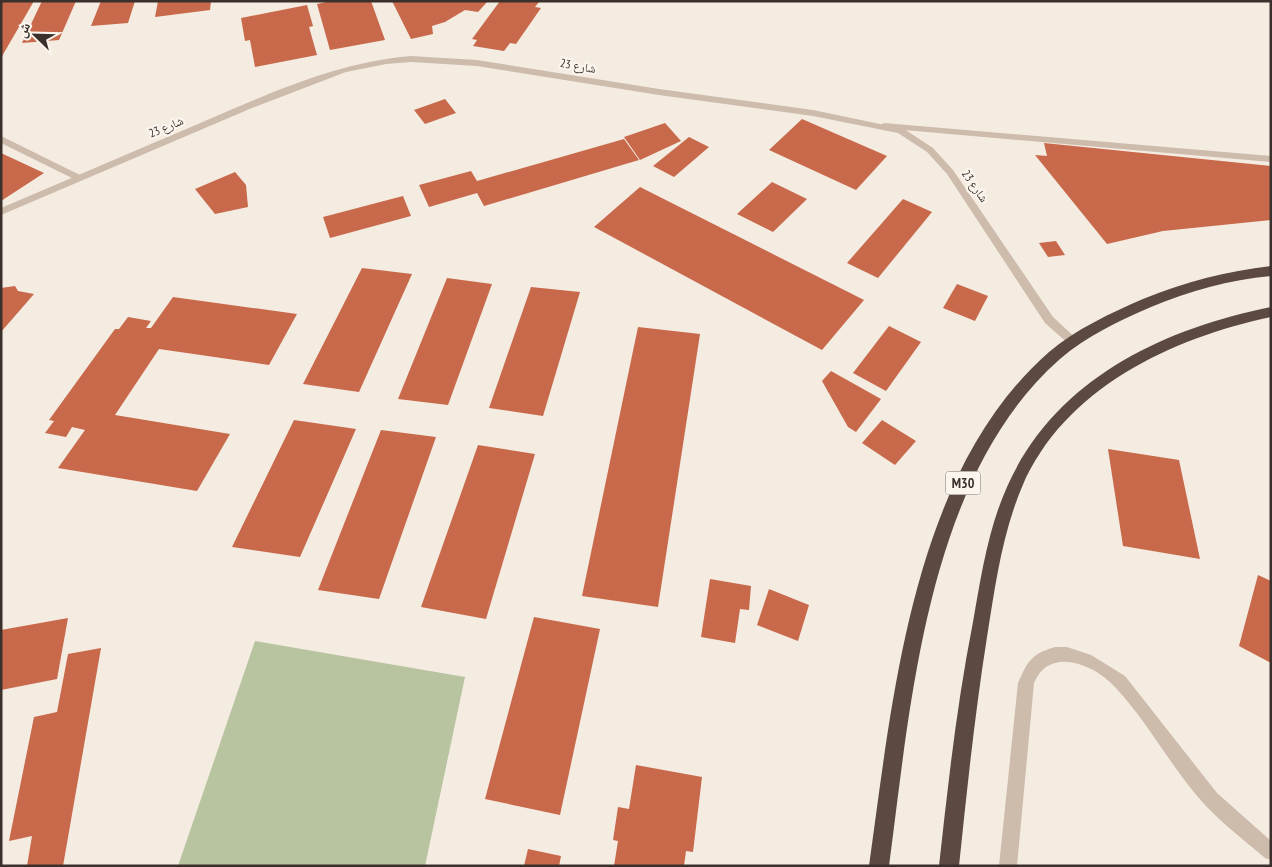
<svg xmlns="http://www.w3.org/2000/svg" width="1272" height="867" font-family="'PT Sans Narrow','Noto Naskh Arabic',sans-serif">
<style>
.green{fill:#b8c4a0}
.building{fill:#c8694b}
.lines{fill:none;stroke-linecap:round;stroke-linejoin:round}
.service{fill:#cdbbac;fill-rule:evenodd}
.minor{fill:#cdbbac;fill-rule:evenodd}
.tertiary{fill:#cdbbac;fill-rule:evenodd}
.motorway{fill:#5c4a42;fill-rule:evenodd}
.labels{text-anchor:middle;stroke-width:4.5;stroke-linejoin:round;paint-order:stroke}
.far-street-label{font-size:12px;fill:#3b302b;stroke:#fbf5ee}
.shield{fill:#fbf5ee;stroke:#756b66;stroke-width:1}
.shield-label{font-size:14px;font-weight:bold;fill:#3b302b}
</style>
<rect width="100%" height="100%" fill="#f4ebe1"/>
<polygon class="green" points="255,641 465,677 425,866 178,866"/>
<g class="building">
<polygon points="1,1 34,1 1,58"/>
<polygon points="42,1 76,1 59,40 22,43"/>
<polygon points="101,1 135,1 128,23 91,26"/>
<polygon points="158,1 211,1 210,10 155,17"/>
<polygon points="332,1 371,1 385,40 330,50 317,4"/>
<polygon points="392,1 488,1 478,12 465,10 445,22 432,26 433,34 411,39"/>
<polygon points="500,1 539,2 535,7 541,8 516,44 510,43 504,51 473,46 477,40 472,39"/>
<polygon points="307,5 313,26 309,27 317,55 255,67 250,40 245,41 241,18"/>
<polygon points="445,99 456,113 425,124 414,110"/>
<polygon points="802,119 887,156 856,190 769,150"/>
<polygon points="665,123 681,141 640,160 624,137"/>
<polygon points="689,137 709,147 674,177 653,166"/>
<polygon points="624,139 639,160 484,206 477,193 429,207 419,185 471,171 477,181"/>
<polygon points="1044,143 1271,166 1271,220 1163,231 1107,244 1035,155 1047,156"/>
<polygon points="1,153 44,173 1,201"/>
<polygon points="235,172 246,185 248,207 215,214 195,189"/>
<polygon points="772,182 807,199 773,232 737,214"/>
<polygon points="640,187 864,300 822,350 594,227"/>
<polygon points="403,196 411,216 330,238 323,217"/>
<polygon points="903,199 932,212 878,278 847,263"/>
<polygon points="1056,241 1065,255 1048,257 1039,243"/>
<polygon points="362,268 412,274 359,392 303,384"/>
<polygon points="447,278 492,284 448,405 398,399"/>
<polygon points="957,284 988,296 975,321 943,308"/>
<polygon points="15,286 18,291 34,294 1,332 1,288"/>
<polygon points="531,287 580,292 543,416 489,408"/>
<polygon points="173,297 297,314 269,365 159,349 115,415 230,434 197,491 58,468 85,430 72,427 66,437 45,433 54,421 49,420 115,329 119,329 128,317 151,321 146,328 151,328"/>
<polygon points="889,326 921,342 886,391 853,373"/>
<polygon points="638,327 700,334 658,607 582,596"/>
<polygon points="831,371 881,399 856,432 848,427 822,381"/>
<polygon points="294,420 356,429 300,557 232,547"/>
<polygon points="882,420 916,441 895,465 862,443"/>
<polygon points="381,430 436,437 379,599 318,590"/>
<polygon points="478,445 535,454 486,619 421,607"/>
<polygon points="1108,449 1179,460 1200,559 1123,546"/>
<polygon points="1258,575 1271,581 1271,663 1239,646"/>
<polygon points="710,579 751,586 749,610 740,609 735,643 701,637"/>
<polygon points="769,589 809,605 798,641 757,625"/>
<polygon points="534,617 600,629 560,815 485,799"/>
<polygon points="68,618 57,679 1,690 1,630"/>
<polygon points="101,648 63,866 27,866 32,836 9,841 34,717 57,712 68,654"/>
<polygon points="636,765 702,777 693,852 686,851 684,866 614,866 618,841 613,840 618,807 629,809"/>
<polygon points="528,849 561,856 559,866 524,866"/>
</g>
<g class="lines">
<polygon class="service" points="884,123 1271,156 1271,162 881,128 879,126"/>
<g class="minor">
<polygon points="1,136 82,176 84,178 79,181 76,180 1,143"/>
<path d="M1055 647H1067L1091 655 1125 676 1217 793 1271 841V860L1265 858C1245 841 1223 824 1205 805 1172 769 1148 722 1115 687 1094 664 1049 646 1034 683L1017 866H999L1018 683C1028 661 1031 654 1055 647Z"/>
</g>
<path class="tertiary" d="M411 56 477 60 659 89 813 110 904 129 933 148 953 170 1053 317 1080 342 1078 345H1070L1045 323 947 174 927 152 898 133 813 116 659 95 477 66 411 62 386 64 346 72 252 108 1 215V208C67 180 132 152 198 124 266 95 336 62 411 56Z"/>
<g class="motorway">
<path d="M1271 266V276C1229 280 1189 291 1151 307 1119 321 1086 336 1060 359 927 476 911 701 889 866H869C893 696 912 472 1049 352 1076 329 1111 313 1143 299 1184 282 1227 271 1271 266Z"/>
<path d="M1271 307V317C1172 338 1064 388 1022 487 1002 534 995 587 987 637 975 713 967 789 959 866H939C948 784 957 703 973 622 981 577 988 529 1007 487 1054 380 1162 329 1271 307Z"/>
</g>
</g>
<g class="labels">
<g class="far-street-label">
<text transform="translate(578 66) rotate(10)" y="4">شارع 23</text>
<text transform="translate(166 127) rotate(-23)" y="4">شارع 23</text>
<text transform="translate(975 186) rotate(55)" y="4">شارع 23</text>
</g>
<rect class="shield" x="945.5" y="471.5" width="35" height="23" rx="4"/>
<g class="shield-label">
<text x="963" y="488">M30</text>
</g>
</g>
<rect width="1272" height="867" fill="none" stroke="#3b302b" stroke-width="5"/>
<g transform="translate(35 35) rotate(293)" stroke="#fbf5ee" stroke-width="4" paint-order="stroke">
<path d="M0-4L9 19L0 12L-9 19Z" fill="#3b302b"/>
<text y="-8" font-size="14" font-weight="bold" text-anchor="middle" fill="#3b302b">ش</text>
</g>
</svg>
